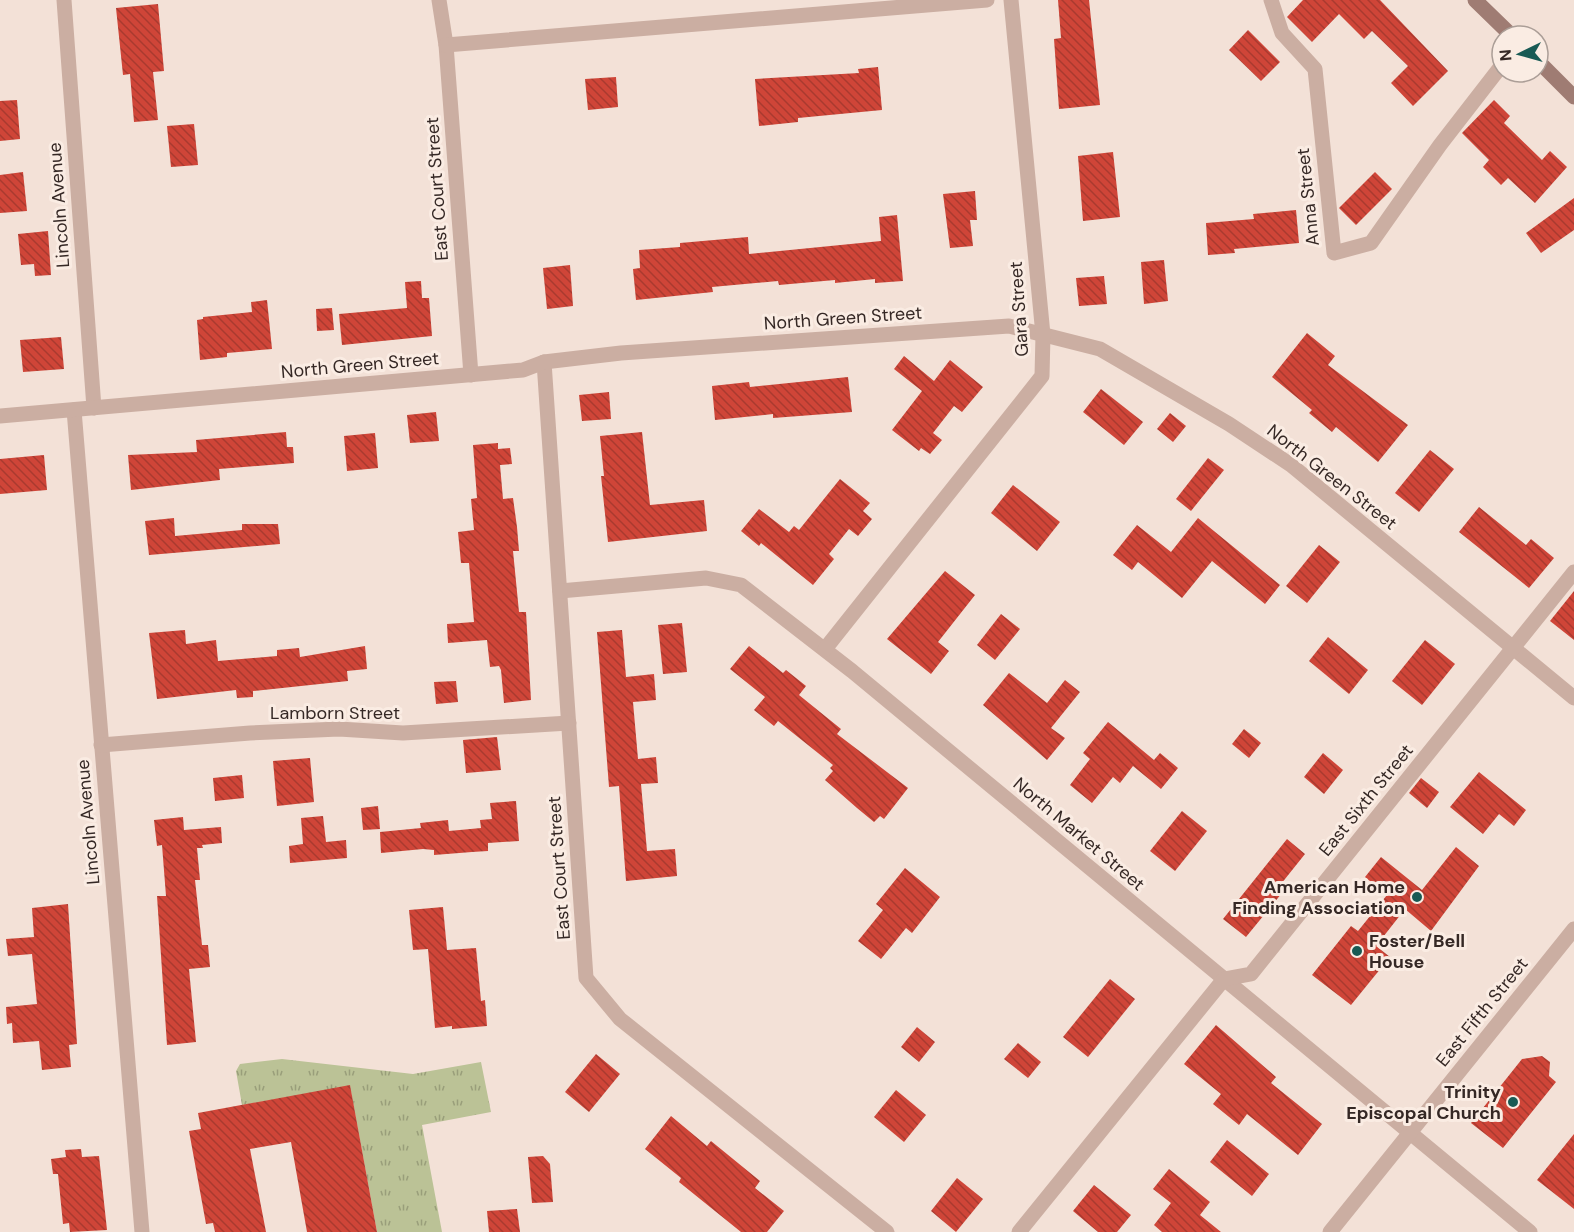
<svg xmlns="http://www.w3.org/2000/svg" width="1574" height="1232" font-family="'DM Sans',sans-serif">
<style>
.park{fill:url(#park-tufts)}
.building{fill:url(#building-back-hatch)}
.lines{fill:none;stroke-linecap:round;stroke-linejoin:round}
.minor{stroke:#cbaea2;stroke-width:15}
.secondary{stroke:#9f7c73;stroke-width:15}
.poi-dot{fill:#185a54;stroke:#faece3;stroke-width:2}
.labels{text-anchor:middle;stroke-width:6;stroke-linejoin:round;paint-order:stroke}
.street-label{font-size:18px;fill:#352825;stroke:#faece3}
.poi-label{font-size:18px;font-weight:bold;fill:#352825;stroke:#faece3;text-anchor:end}
</style>
<defs>
<pattern id="park-tufts" width="24" height="20" patternUnits="userSpaceOnUse" patternTransform="scale(1.5)"><rect width="24" height="20" fill="#bbc296"/><path d="M3 7l-1-3M5 7V3M7 7l1-3M15 17l-1-3M17 17v-4M19 17l1-3" fill="none" stroke="#999e7a"/></pattern>
<pattern id="building-back-hatch" width="6" height="6" patternUnits="userSpaceOnUse" patternTransform="scale(1.5)"><rect width="6" height="6" fill="#cf4538"/><path d="M-1 5l2 2M0 0l6 6M5-1l2 2" fill="none" stroke="#a93a2f"/></pattern>
</defs>
<rect width="100%" height="100%" fill="#f3e1d7"/>
<polygon class="park" points="282,1059 413,1074 481,1062 491,1112 422,1125 442,1232 377,1232 350,1086 242,1105 236,1071 240,1064"/>
<g class="building">
<polygon points="1058,0 1089,0 1100,105 1059,109 1054,39 1061,38"/>
<polygon points="1303,0 1380,0 1448,71 1413,106 1391,83 1408,66 1372,31 1364,39 1339,14 1312,42 1287,17"/>
<polygon points="158,4 164,71 153,72 158,120 134,122 130,74 123,75 116,8"/>
<polygon points="1248,30 1280,62 1261,81 1229,50"/>
<polygon points="878,67 882,110 798,118 798,122 759,126 755,79 859,73 858,69"/>
<polygon points="616,77 618,107 588,110 585,79"/>
<polygon points="17,100 20,139 0,141 0,101"/>
<polygon points="1494,100 1510,116 1504,123 1542,160 1550,151 1567,167 1535,203 1508,178 1501,185 1483,167 1489,160 1462,133"/>
<polygon points="194,124 198,165 171,167 167,126"/>
<polygon points="1113,152 1120,217 1083,221 1078,156"/>
<polygon points="23,172 27,211 0,213 0,175"/>
<polygon points="1375,172 1392,189 1356,225 1339,208"/>
<polygon points="975,191 977,220 970,220 973,246 950,248 943,194"/>
<polygon points="1574,198 1574,230 1541,253 1526,233"/>
<polygon points="1296,210 1299,243 1234,249 1235,253 1208,255 1206,223 1254,219 1253,214"/>
<polygon points="897,215 903,281 875,283 875,279 835,283 835,280 779,285 778,281 712,287 713,292 636,300 633,269 640,268 639,250 680,247 680,243 748,237 749,254 881,241 879,217"/>
<polygon points="48,231 51,275 35,276 34,264 21,265 18,234"/>
<polygon points="1164,260 1168,301 1144,304 1141,262"/>
<polygon points="570,265 573,306 547,309 543,268"/>
<polygon points="1104,276 1107,304 1079,306 1076,278"/>
<polygon points="421,281 422,298 429,298 432,336 342,345 339,314 407,308 405,282"/>
<polygon points="267,300 272,349 227,353 227,357 200,360 197,320 203,319 203,317 252,312 251,302"/>
<polygon points="332,308 334,330 317,331 316,309"/>
<polygon points="1307,333 1335,356 1328,365 1408,425 1378,462 1336,427 1332,432 1309,413 1312,410 1272,377"/>
<polygon points="61,337 64,369 23,372 20,340"/>
<polygon points="904,356 934,381 950,360 983,387 962,412 954,406 933,433 942,440 930,454 921,448 919,451 892,430 922,391 894,369"/>
<polygon points="848,377 852,412 773,418 773,414 715,420 712,386 749,382 750,387"/>
<polygon points="1101,389 1143,422 1124,445 1083,412"/>
<polygon points="609,392 611,419 582,421 579,395"/>
<polygon points="436,412 439,441 410,443 407,415"/>
<polygon points="1170,413 1186,426 1173,442 1157,429"/>
<polygon points="286,432 287,447 293,447 294,463 219,469 220,480 131,490 128,455 197,452 196,440"/>
<polygon points="642,432 650,505 704,500 707,531 608,542 601,476 604,476 600,436"/>
<polygon points="375,433 378,468 347,471 344,436"/>
<polygon points="498,443 498,449 510,448 512,464 500,465 503,499 513,498 517,527 519,551 513,551 519,612 526,612 531,700 504,703 501,670 499,666 490,667 487,640 448,643 447,624 474,622 469,563 461,563 458,532 474,530 471,499 477,498 473,445"/>
<polygon points="1430,450 1454,469 1419,512 1395,493"/>
<polygon points="44,455 47,490 0,494 0,459"/>
<polygon points="1208,458 1224,470 1191,511 1176,499"/>
<polygon points="840,479 870,503 863,511 872,519 858,536 849,529 829,554 834,559 813,585 761,543 759,546 741,531 759,509 789,532 794,526 799,530"/>
<polygon points="1013,485 1060,522 1037,551 991,513"/>
<polygon points="1479,507 1526,545 1531,539 1554,558 1529,588 1459,532"/>
<polygon points="174,518 175,536 242,530 242,524 278,524 280,544 149,555 145,521"/>
<polygon points="1198,518 1280,585 1265,604 1212,561 1182,598 1138,562 1132,570 1113,555 1137,525 1171,552"/>
<polygon points="1319,545 1340,562 1307,603 1286,586"/>
<polygon points="945,571 975,595 938,642 949,651 931,674 887,639"/>
<polygon points="1574,591 1574,640 1550,621"/>
<polygon points="1001,614 1020,629 995,660 977,645"/>
<polygon points="682,623 687,672 663,674 658,625"/>
<polygon points="185,630 186,644 216,640 218,661 277,656 277,650 299,648 300,657 365,646 367,669 347,671 348,681 253,691 253,697 237,698 236,690 157,699 149,633"/>
<polygon points="622,630 626,677 654,674 656,700 633,702 638,759 656,757 658,783 641,784 647,851 675,849 677,876 626,881 619,786 609,787 597,632"/>
<polygon points="1328,637 1368,670 1349,694 1309,661"/>
<polygon points="1425,640 1455,664 1422,705 1392,681"/>
<polygon points="749,646 783,673 786,670 806,686 799,695 841,729 837,734 908,788 884,819 880,816 874,822 857,808 825,780 833,771 830,768 833,765 778,721 774,726 754,710 765,697 730,669"/>
<polygon points="1009,673 1047,703 1065,680 1080,692 1051,728 1065,738 1047,760 983,705"/>
<polygon points="456,681 458,702 436,704 434,682"/>
<polygon points="1108,722 1154,760 1160,753 1178,768 1161,789 1133,766 1120,783 1113,777 1092,803 1070,785 1090,759 1083,753"/>
<polygon points="1244,729 1261,743 1249,758 1232,744"/>
<polygon points="497,737 501,770 466,773 463,740"/>
<polygon points="1323,753 1343,770 1324,794 1304,777"/>
<polygon points="310,758 314,802 277,806 273,761"/>
<polygon points="1479,772 1526,810 1514,826 1499,814 1483,834 1450,807"/>
<polygon points="242,775 244,798 215,801 213,778"/>
<polygon points="1421,778 1439,792 1427,808 1409,793"/>
<polygon points="516,801 519,841 488,843 488,851 472,852 434,855 434,850 423,849 381,853 380,832 421,828 420,823 448,820 449,831 481,828 480,820 492,819 490,803"/>
<polygon points="378,806 380,829 363,830 361,808"/>
<polygon points="1182,811 1207,831 1175,871 1150,851"/>
<polygon points="323,816 326,842 346,840 347,858 290,863 289,846 303,844 301,818"/>
<polygon points="183,817 184,830 221,827 222,843 202,845 203,848 197,848 200,880 195,880 202,945 208,945 210,967 189,969 196,1042 167,1045 157,896 166,896 162,845 157,846 154,820"/>
<polygon points="1287,839 1305,854 1277,889 1282,893 1246,937 1223,919"/>
<polygon points="1456,847 1479,866 1431,931 1405,909 1376,946 1390,957 1351,1005 1312,975 1351,926 1358,931 1387,895 1365,877 1381,857 1422,890"/>
<polygon points="905,868 940,897 912,933 906,928 881,959 858,941 883,910 876,904"/>
<polygon points="68,904 77,1044 69,1045 71,1067 42,1070 39,1041 13,1043 12,1023 7,1024 6,1007 37,1004 32,954 8,956 6,939 34,937 32,908"/>
<polygon points="443,907 447,950 476,948 481,1001 485,1000 487,1026 452,1029 452,1026 435,1028 428,949 413,950 409,910"/>
<polygon points="1110,979 1135,999 1088,1057 1063,1037"/>
<polygon points="1216,1025 1276,1077 1271,1083 1322,1124 1298,1155 1247,1114 1239,1125 1213,1104 1221,1094 1184,1064"/>
<polygon points="917,1027 935,1042 919,1062 901,1047"/>
<polygon points="1018,1043 1041,1062 1028,1078 1004,1059"/>
<polygon points="596,1054 620,1074 589,1112 565,1092"/>
<polygon points="1542,1056 1550,1062 1549,1076 1556,1082 1503,1148 1471,1123 1522,1059"/>
<polygon points="350,1085 377,1232 307,1232 291,1142 250,1149 266,1232 215,1232 213,1223 206,1224 189,1131 201,1129 198,1113"/>
<polygon points="896,1090 926,1115 904,1142 874,1117"/>
<polygon points="671,1116 707,1146 711,1141 760,1181 755,1188 784,1211 767,1232 741,1232 679,1182 681,1178 645,1149"/>
<polygon points="1574,1134 1574,1209 1537,1180"/>
<polygon points="1227,1140 1269,1174 1252,1196 1210,1162"/>
<polygon points="81,1149 82,1157 99,1156 107,1230 70,1232 69,1223 63,1224 58,1174 53,1174 51,1159 66,1157 65,1150"/>
<polygon points="543,1156 550,1164 553,1202 532,1203 528,1157"/>
<polygon points="1169,1169 1210,1202 1200,1215 1221,1232 1162,1232 1154,1225 1171,1203 1153,1189"/>
<polygon points="957,1178 983,1199 956,1232 931,1211"/>
<polygon points="1094,1185 1131,1215 1117,1232 1098,1232 1073,1211"/>
<polygon points="517,1209 520,1232 489,1232 487,1211"/>
</g>
<g class="lines">
<g class="minor">
<polyline points="64,0 94,408"/>
<polyline points="439,0 446,45 471,375"/>
<polyline points="1271,0 1282,33 1315,69 1334,253 1371,243 1440,145 1502,65"/>
<polyline points="446,45 987,0"/>
<polyline points="544,362 586,978 620,1019 887,1232"/>
<polyline points="74,410 142,1232"/>
<polyline points="0,416 523,370 544,362 621,353 1009,326 1100,349 1229,424 1291,465 1574,698"/>
<polyline points="560,591 706,578 741,585 852,671 1530,1232"/>
<polyline points="825,649 1042,376 1043,335 1011,0"/>
<polyline points="101,745 250,733 339,729 403,733 569,723"/>
<polyline points="1019,1232 1224,979 1251,974 1574,572"/>
<polyline points="1330,1232 1574,929"/>
</g>
<g class="secondary">
<polyline points="1475,0 1512,36"/>
<polyline points="1538,61 1574,97"/>
</g>
</g>
<g class="poi-dot">
<circle cx="1417" cy="897" r="6"/>
<circle cx="1357" cy="951" r="6"/>
<circle cx="1513" cy="1102" r="6"/>
</g>
<g class="labels">
<g class="street-label">
<text transform="translate(437 189) rotate(-94)" y="6">East Court Street</text>
<text transform="translate(1308 197) rotate(-96)" y="6">Anna Street</text>
<text transform="translate(59 205) rotate(-94)" y="6">Lincoln Avenue</text>
<text transform="translate(1019 309) rotate(-94)" y="6">Gara Street</text>
<text transform="translate(843 318) rotate(-4)" y="6">North Green Street</text>
<text transform="translate(360 365) rotate(-5)" y="6">North Green Street</text>
<text transform="translate(1332 477) rotate(38)" y="6">North Green Street</text>
<text x="335" y="719">Lamborn Street</text>
<text transform="translate(1366 800) rotate(-51)" y="6">East Sixth Street</text>
<text transform="translate(88 822) rotate(-95)" y="6">Lincoln Avenue</text>
<text transform="translate(1079 834) rotate(40)" y="6">North Market Street</text>
<text transform="translate(559 868) rotate(-94)" y="6">East Court Street</text>
<text transform="translate(1482 1012) rotate(-51)" y="6">East Fifth Street</text>
</g>
<g class="poi-label">
<text x="1405" y="893">American Home<tspan x="1405" dy="21">Finding Association</tspan></text>
<text x="1369" y="947" text-anchor="start">Foster/Bell<tspan x="1369" dy="21">House</tspan></text>
<text x="1501" y="1098">Trinity<tspan x="1501" dy="21">Episcopal Church</tspan></text>
</g>
</g>
<g transform="translate(1520 54) rotate(265)"><circle r="28" fill="#faece3" stroke="#ab9e97" stroke-width="1.5"/>
<path d="M0-4.5L10 22L0 15L-10 22Z" fill="#185a54"/>
<text y="-9" font-size="16" font-weight="bold" text-anchor="middle" fill="#352825">N</text>
</g>
</svg>
